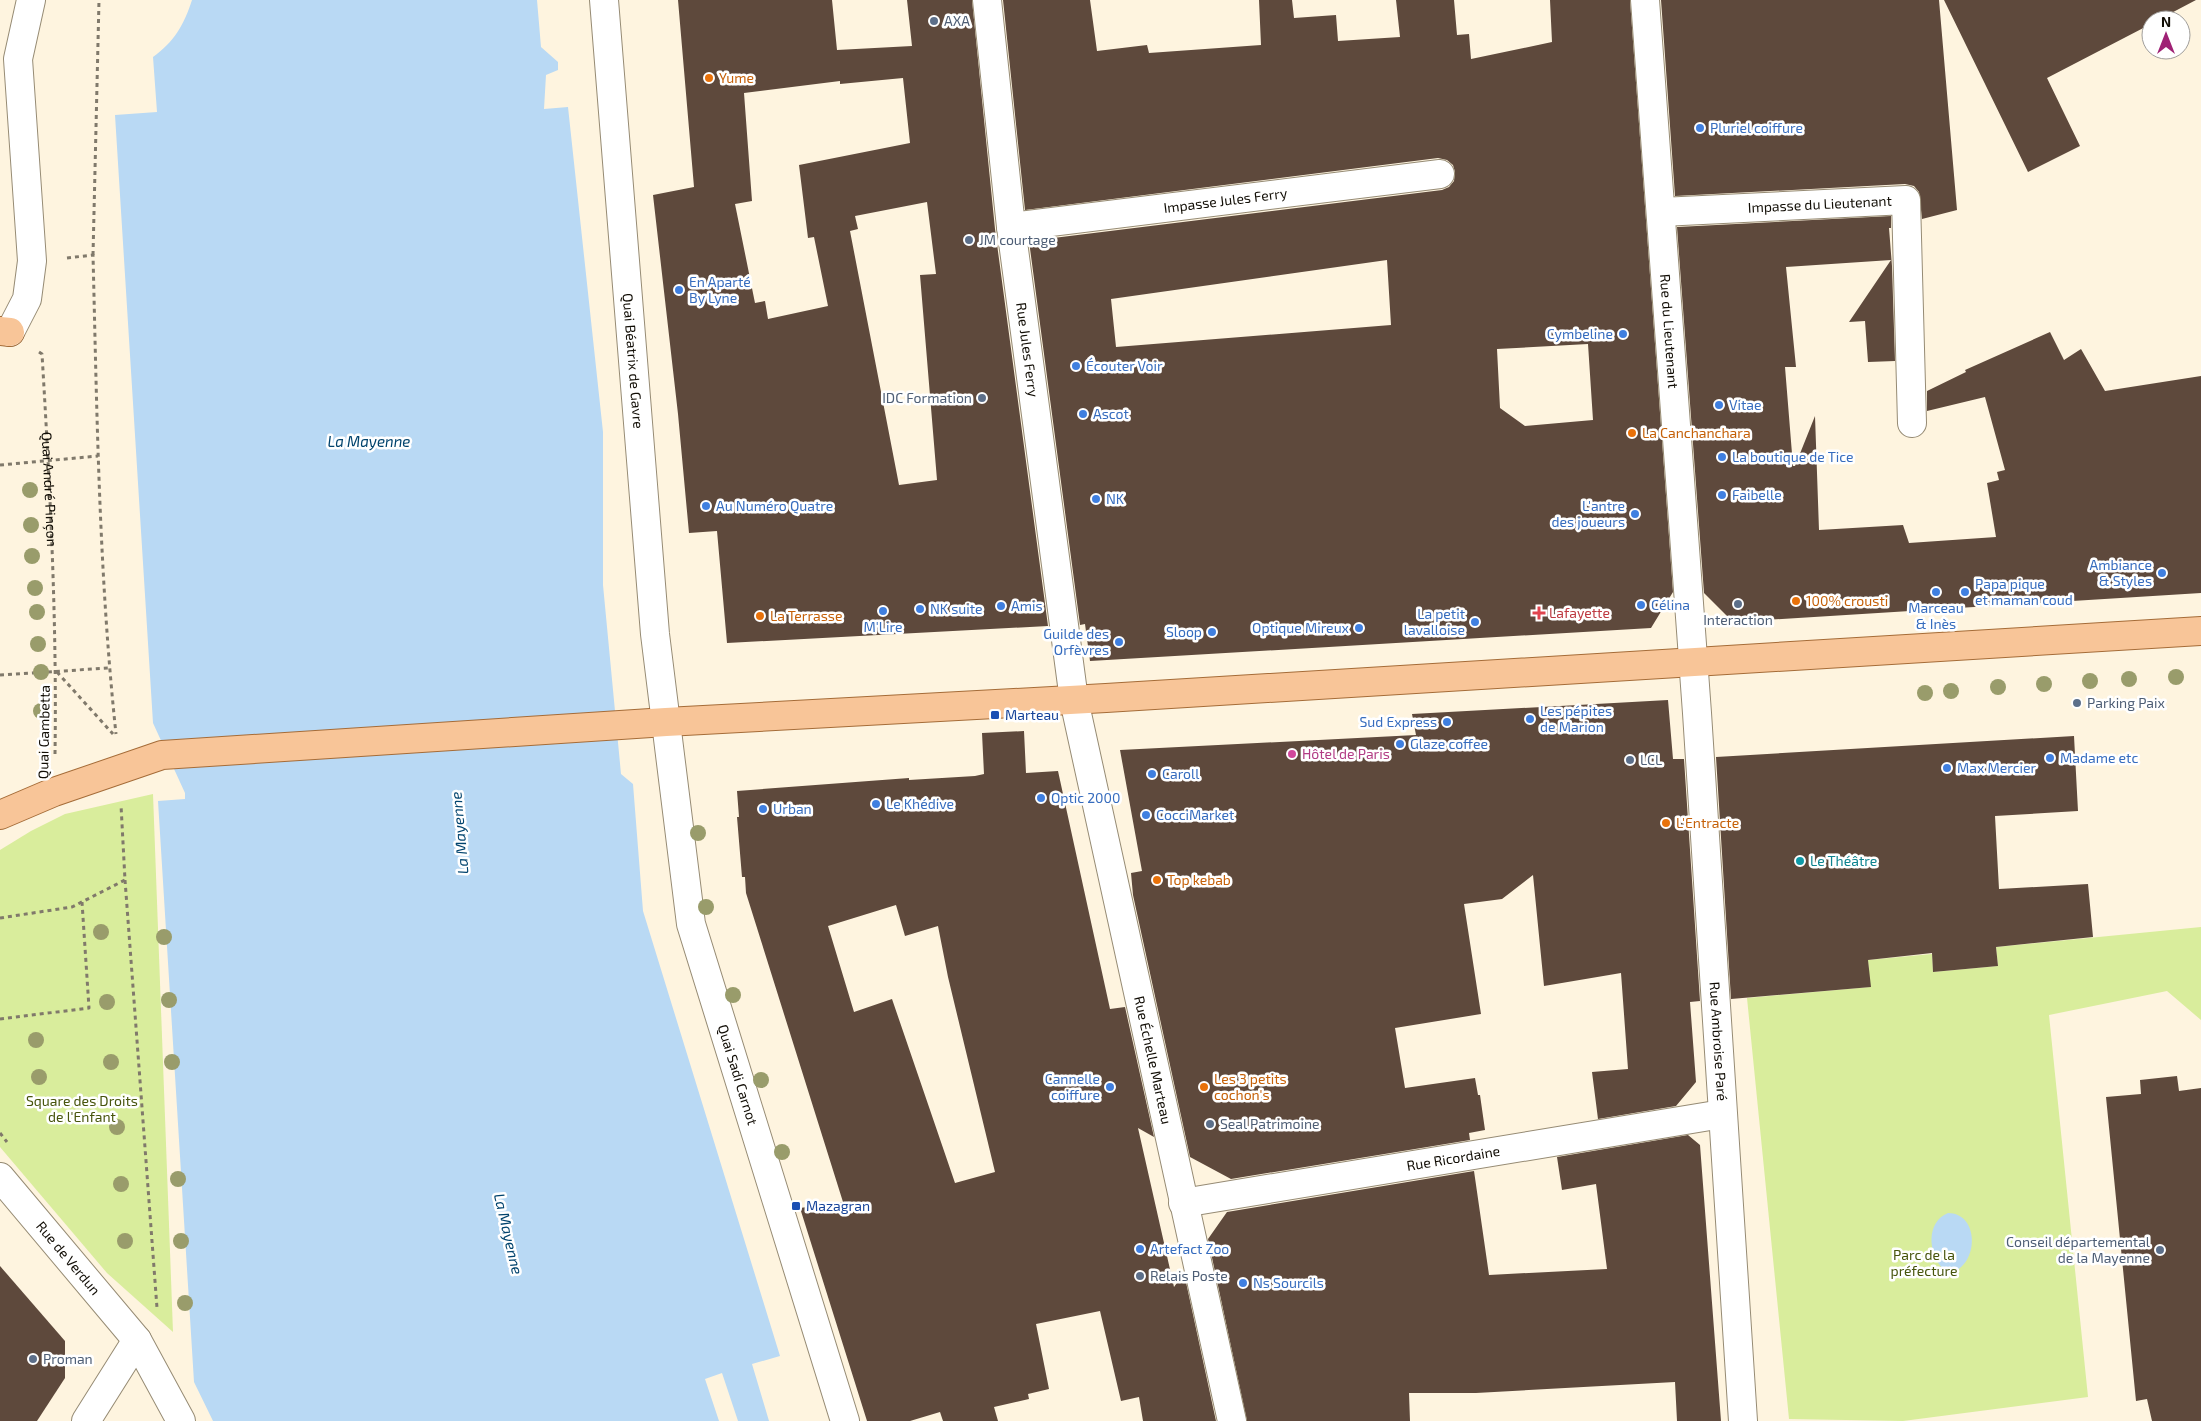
<svg xmlns="http://www.w3.org/2000/svg" width="2201" height="1421" font-family="'Exo 2',sans-serif">
<style>
.green{fill:#d9ed9c}
.water{fill:#b9d9f4}
.building{fill:#5e493c;fill-rule:evenodd}
.lines{fill:none;stroke-linecap:round;stroke-linejoin:round}
.minor-casing{stroke:#968b74;stroke-width:30}
.major-casing{stroke:#a56c38;stroke-width:30}
.path{stroke:#80796b;stroke-width:3;stroke-dasharray:4 4;stroke-linecap:butt}
.minor{stroke:#fff;stroke-width:28}
.major{stroke:#f8c598;stroke-width:28}
.tree{fill:#999c6b}
.service-dot{fill:#5c6f8a;stroke:#fff;stroke-width:2}
.food-dot{fill:#e8710a;stroke:#fff;stroke-width:2}
.shop-dot{fill:#3f7fe0;stroke:#fff;stroke-width:2}
.health-dot{fill:#e0444e;stroke:#fff;stroke-width:2}
.transit-dot{fill:#1a4fb4;stroke:#fff;stroke-width:2}
.hotel-dot{fill:#d1479c;stroke:#fff;stroke-width:2}
.culture-dot{fill:#0f9aa8;stroke:#fff;stroke-width:2}
.labels{text-anchor:middle;stroke-width:5;stroke-linejoin:round;paint-order:stroke}
.service-label{font-size:14px;fill:#4e5e75;stroke:#fff;text-anchor:start}
.food-label{font-size:14px;fill:#c56008;stroke:#fff;text-anchor:start}
.shop-label{font-size:14px;fill:#366cbe;stroke:#fff;text-anchor:start}
.street-label{font-size:14px;fill:#110d05;stroke:#fff}
.health-label{font-size:14px;fill:#be3a42;stroke:#fff;text-anchor:start}
.transit-label{font-size:14px;fill:#164399;stroke:#fff;text-anchor:start}
.hotel-label{font-size:14px;fill:#b23c85;stroke:#fff;text-anchor:start}
.culture-label{font-size:14px;fill:#0d838f;stroke:#fff;text-anchor:start}
.park-label{font-size:14px;fill:#47540c;stroke:#fff}
.water-label{font-size:15px;font-style:italic;fill:#00436d;stroke:#fff}
</style>
<rect width="100%" height="100%" fill="#fef4df"/>
<g class="green">
<polygon points="153,794 173,1332 107,1273 0,1147 0,850 31,831 65,814"/>
<polygon points="2201,927 2201,1020 2167,991 2049,1015 2088,1397 1903,1421 1789,1419 1747,998 1870,987 1868,960 1932,954 1933,972 1998,966 1996,947"/>
</g>
<g class="water">
<path d="M192 0H537L541 47 558 62V70L546 75 544 109 568 107 603 432V585L621 774 633 784 643 911 780 1356 752 1364 769 1421H738L722 1373 705 1379 719 1421H213L194 1382 158 801 185 799V793L153 723 115 115 157 112 153 57C174 42 184 25 192 0Z"/>
<path d="M1948 1213C1977 1213 1979 1257 1957 1270L1942 1268C1928 1252 1926 1222 1948 1213Z"/>
</g>
<g class="building">
<path d="M678 0H832L837 50 912 46 907 0H972L995 229 1048 626 727 643 717 531 689 533 678 414 653 195 694 187ZM903 78 910 143 799 165 808 238 814 237 828 306 768 319 765 301 755 303 735 204 752 201 744 93 840 81V84ZM927 202 936 274 920 275 937 480 899 485 850 231 858 229 855 216Z"/>
<path d="M1003 0H1090L1097 51 1147 45 1149 53 1261 45 1259 0H1292L1294 18 1336 15 1338 41 1400 37 1396 0H1454L1457 35 1469 34 1471 59 1552 42 1550 0H1630L1673 592 1651 628 1090 661 1085 624 1080 625 1029 241 1442 190 1449 187 1454 181 1455 172 1453 165 1447 160 1438 158 1025 210ZM1387 260 1391 325 1116 347 1111 299ZM1588 344 1593 420 1525 426 1500 408 1497 349Z"/>
<polygon points="1661,0 1939,0 1957,210 1922,219 1919,192 1914,186 1905,184 1675,196"/>
<polygon points="1944,0 2196,0 2158,20 2151,20 2151,24 2047,78 2080,146 2028,172"/>
<polygon points="1891,216 1891,228 1889,228 1892,266 1895,361 1868,362 1865,321 1849,322 1891,260 1786,267 1796,367 1785,367 1793,466 1795,466 1815,416 1819,530 1903,525 1909,543 1996,537 1987,483 1999,480 1997,472 2005,470 1985,397 1927,411 1927,391 1966,372 1965,370 2050,332 2064,360 2081,349 2105,391 2201,376 2201,593 1733,622 1704,593 1677,227"/>
<polygon points="1668,700 1673,759 1684,759 1700,1001 1690,1002 1696,1082 1676,1106 1598,1119 1592,1072 1628,1069 1621,973 1544,986 1533,875 1502,899 1464,904 1481,1014 1395,1028 1405,1088 1475,1078 1478,1095 1480,1095 1485,1130 1469,1133 1470,1140 1231,1179 1190,1157 1133,895 1131,873 1142,871 1120,750 1416,735 1412,714"/>
<path d="M1024 731 1026 773 1058 771 1110 1009 1125 1007 1154 1137 1138 1128 1174 1287 1184 1273 1216 1421H1143L1139 1397 1121 1401 1100 1311 1036 1324 1049 1389 1028 1394 1029 1399 994 1407 998 1421H943L940 1412 910 1421H867L800 1208 843 1202 746 893 745 877H742L737 817H739L737 791 909 778V780L975 776 984 774 982 733ZM896 905 905 936 938 926 948 977 995 1172 955 1183 892 999 854 1012 828 926Z"/>
<polygon points="2074,736 2078,811 1995,816 1999,889 2088,884 2093,937 1996,947 1998,966 1933,972 1932,953 1868,960 1871,987 1731,999 1716,757"/>
<polygon points="2177,1076 2179,1091 2201,1088 2201,1421 2152,1421 2147,1399 2136,1401 2106,1097 2141,1094 2140,1080"/>
<polygon points="1688,1135 1700,1145 1721,1421 1677,1421 1675,1382 1476,1393 1409,1393 1410,1421 1247,1421 1208,1239 1227,1212 1474,1171 1489,1275 1607,1269 1596,1184 1562,1190 1557,1157"/>
<polygon points="0,1266 65,1341 65,1378 37,1421 0,1421"/>
</g>
<g class="lines">
<defs>
<g id="minor">
<path id="s2" d="M604 0 655 634 691 924 845 1421"/>
<path id="s3" d="M987 0 1011 227 1074 700 1232 1421"/>
<path id="s4" d="M1645 0 1697 713 1743 1421"/>
<path id="s5" d="M1661 212 1906 200 1912 423"/>
<path id="s6" d="M1011 227 1440 174"/>
<polyline points="10,332 27,299 32,261 18,59 31,0"/>
<path id="s7" d="M0 1177 137 1340 181 1421"/>
<path id="s8" d="M1183 1203 1722 1114"/>
<polyline points="86,1421 137,1340"/>
</g>
<g id="major">
<polyline points="0,331 10,332"/>
<polyline points="0,815 54,792 162,755 666,722 1106,698 2201,631"/>
</g>
</defs>
<use href="#minor" class="minor-casing"/>
<use href="#major" class="major-casing"/>
<g class="path">
<polyline points="93,255 99,0"/>
<path d="M67 258 93 255C97 415 99 575 116 734"/>
<path id="s1" d="M39 352 42 354C50 487 57 621 55 754"/>
<polyline points="0,465 98,456"/>
<polyline points="57,672 113,734"/>
<polyline points="0,675 109,668"/>
<polyline points="125,880 157,1308"/>
<polyline points="0,918 72,907 125,880 121,805"/>
<polyline points="0,1019 89,1008 82,902"/>
<polyline points="0,1133 7,1142"/>
</g>
<use href="#minor" class="minor"/>
<use href="#major" class="major"/>
</g>
<g class="tree">
<circle cx="30" cy="490" r="8"/>
<circle cx="31" cy="525" r="8"/>
<circle cx="32" cy="556" r="8"/>
<circle cx="35" cy="588" r="8"/>
<circle cx="37" cy="612" r="8"/>
<circle cx="38" cy="644" r="8"/>
<circle cx="41" cy="672" r="8"/>
<circle cx="2176" cy="677" r="8"/>
<circle cx="2129" cy="679" r="8"/>
<circle cx="2090" cy="681" r="8"/>
<circle cx="2044" cy="684" r="8"/>
<circle cx="1998" cy="687" r="8"/>
<circle cx="1951" cy="691" r="8"/>
<circle cx="1925" cy="693" r="8"/>
<circle cx="41" cy="711" r="8"/>
<circle cx="698" cy="833" r="8"/>
<circle cx="706" cy="907" r="8"/>
<circle cx="101" cy="932" r="8"/>
<circle cx="164" cy="937" r="8"/>
<circle cx="733" cy="995" r="8"/>
<circle cx="169" cy="1000" r="8"/>
<circle cx="107" cy="1002" r="8"/>
<circle cx="36" cy="1040" r="8"/>
<circle cx="111" cy="1062" r="8"/>
<circle cx="172" cy="1062" r="8"/>
<circle cx="39" cy="1077" r="8"/>
<circle cx="761" cy="1080" r="8"/>
<circle cx="117" cy="1127" r="8"/>
<circle cx="782" cy="1152" r="8"/>
<circle cx="178" cy="1179" r="8"/>
<circle cx="121" cy="1184" r="8"/>
<circle cx="125" cy="1241" r="8"/>
<circle cx="181" cy="1241" r="8"/>
<circle cx="185" cy="1303" r="8"/>
</g>
<g class="service-dot">
<circle cx="934" cy="21" r="5"/>
<circle cx="969" cy="240" r="5"/>
<circle cx="982" cy="398" r="5"/>
<circle cx="1738" cy="604" r="5"/>
<circle cx="2077" cy="703" r="5"/>
<circle cx="1630" cy="760" r="5"/>
<circle cx="1210" cy="1124" r="5"/>
<circle cx="2160" cy="1250" r="5"/>
<circle cx="1140" cy="1276" r="5"/>
<circle cx="33" cy="1359" r="5"/>
</g>
<g class="food-dot">
<circle cx="709" cy="78" r="5"/>
<circle cx="1632" cy="433" r="5"/>
<circle cx="1796" cy="601" r="5"/>
<circle cx="760" cy="616" r="5"/>
<circle cx="1666" cy="823" r="5"/>
<circle cx="1157" cy="880" r="5"/>
<circle cx="1204" cy="1087" r="5"/>
</g>
<g class="shop-dot">
<circle cx="1700" cy="128" r="5"/>
<circle cx="679" cy="290" r="5"/>
<circle cx="1623" cy="334" r="5"/>
<circle cx="1076" cy="366" r="5"/>
<circle cx="1719" cy="405" r="5"/>
<circle cx="1083" cy="414" r="5"/>
<circle cx="1722" cy="457" r="5"/>
<circle cx="1722" cy="495" r="5"/>
<circle cx="1096" cy="499" r="5"/>
<circle cx="706" cy="506" r="5"/>
<circle cx="1635" cy="514" r="5"/>
<circle cx="2162" cy="573" r="5"/>
<circle cx="1936" cy="592" r="5"/>
<circle cx="1965" cy="592" r="5"/>
<circle cx="1641" cy="605" r="5"/>
<circle cx="1001" cy="606" r="5"/>
<circle cx="920" cy="609" r="5"/>
<circle cx="883" cy="611" r="5"/>
<circle cx="1475" cy="622" r="5"/>
<circle cx="1359" cy="628" r="5"/>
<circle cx="1212" cy="632" r="5"/>
<circle cx="1119" cy="642" r="5"/>
<circle cx="1530" cy="719" r="5"/>
<circle cx="1447" cy="722" r="5"/>
<circle cx="1400" cy="744" r="5"/>
<circle cx="2050" cy="758" r="5"/>
<circle cx="1947" cy="768" r="5"/>
<circle cx="1152" cy="774" r="5"/>
<circle cx="1041" cy="798" r="5"/>
<circle cx="876" cy="804" r="5"/>
<circle cx="763" cy="809" r="5"/>
<circle cx="1146" cy="815" r="5"/>
<circle cx="1110" cy="1087" r="5"/>
<circle cx="1140" cy="1249" r="5"/>
<circle cx="1243" cy="1283" r="5"/>
</g>
<path class="health-dot" d="M1536.5 605.5h5v5h5v5h-5v5h-5v-5h-5v-5h5z"/>
<g class="transit-dot">
<rect x="990" y="710" width="10" height="10" rx="2.5"/>
<rect x="791" y="1201" width="10" height="10" rx="2.5"/>
</g>
<circle class="hotel-dot" cx="1292" cy="754" r="5"/>
<circle class="culture-dot" cx="1800" cy="861" r="5"/>
<g class="labels">
<g class="service-label">
<text x="944" y="26">AXA</text>
<text x="979" y="245">JM courtage</text>
<text x="972" y="403" text-anchor="end">IDC Formation</text>
<text x="1738" y="625" text-anchor="middle">Interaction</text>
<text x="2087" y="708">Parking Paix</text>
<text x="1640" y="765">LCL</text>
<text x="1220" y="1129">Seal Patrimoine</text>
<text x="2150" y="1247" text-anchor="end">Conseil départemental<tspan x="2150" dy="16">de la Mayenne</tspan></text>
<text x="1150" y="1281">Relais Poste</text>
<text x="43" y="1364">Proman</text>
</g>
<g class="food-label">
<text x="719" y="83">Yume</text>
<text x="1642" y="438">La Canchanchara</text>
<text x="1806" y="606">100% crousti</text>
<text x="770" y="621">La Terrasse</text>
<text x="1676" y="828">L'Entracte</text>
<text x="1167" y="885">Top kebab</text>
<text x="1214" y="1084">Les 3 petits<tspan x="1214" dy="16">cochon's</tspan></text>
</g>
<g class="shop-label">
<text x="1710" y="133">Pluriel coiffure</text>
<text x="689" y="287">En Aparté<tspan x="689" dy="16">By Lyne</tspan></text>
<text x="1613" y="339" text-anchor="end">Cymbeline</text>
<text x="1086" y="371">Écouter Voir</text>
<text x="1729" y="410">Vitae</text>
<text x="1093" y="419">Ascot</text>
<text x="1732" y="462">La boutique de Tice</text>
<text x="1732" y="500">Faibelle</text>
<text x="1106" y="504">NK</text>
<text x="716" y="511">Au Numéro Quatre</text>
<text x="1625" y="511" text-anchor="end">L'antre<tspan x="1625" dy="16">des joueurs</tspan></text>
<text x="2152" y="570" text-anchor="end">Ambiance<tspan x="2152" dy="16">&amp; Styles</tspan></text>
<text x="1975" y="589">Papa pique<tspan x="1975" dy="16">et maman coud</tspan></text>
<text x="1651" y="610">Célina</text>
<text x="1011" y="611">Amis</text>
<text x="1936" y="613" text-anchor="middle">Marceau<tspan x="1936" dy="16">&amp; Inès</tspan></text>
<text x="930" y="614">NK suite</text>
<text x="1465" y="619" text-anchor="end">La petit<tspan x="1465" dy="16">lavalloise</tspan></text>
<text x="883" y="632" text-anchor="middle">M'Lire</text>
<text x="1349" y="633" text-anchor="end">Optique Mireux</text>
<text x="1202" y="637" text-anchor="end">Sloop</text>
<text x="1109" y="639" text-anchor="end">Guilde des<tspan x="1109" dy="16">Orfèvres</tspan></text>
<text x="1540" y="716">Les pépites<tspan x="1540" dy="16">de Marion</tspan></text>
<text x="1437" y="727" text-anchor="end">Sud Express</text>
<text x="1410" y="749">Glaze coffee</text>
<text x="2060" y="763">Madame etc</text>
<text x="1957" y="773">Max Mercier</text>
<text x="1162" y="779">Caroll</text>
<text x="1051" y="803">Optic 2000</text>
<text x="886" y="809">Le Khédive</text>
<text x="773" y="814">Urban</text>
<text x="1156" y="820">CocciMarket</text>
<text x="1100" y="1084" text-anchor="end">Cannelle<tspan x="1100" dy="16">coiffure</tspan></text>
<text x="1150" y="1254">Artefact Zoo</text>
<text x="1253" y="1288">Ns Sourcils</text>
</g>
<g class="street-label">
<text dy="5" stroke="none"><textPath href="#s6" startOffset="216">Impasse Jules Ferry</textPath></text>
<text dy="5" stroke="none"><textPath href="#s5" startOffset="159">Impasse du Lieutenant</textPath></text>
<text dy="5" stroke="none"><textPath href="#s4" startOffset="332">Rue du Lieutenant</textPath></text>
<text dy="5" stroke="none"><textPath href="#s3" startOffset="352">Rue Jules Ferry</textPath></text>
<text dy="5" stroke="none"><textPath href="#s2" startOffset="362">Quai Béatrix de Gavre</textPath></text>
<text dy="5" stroke="none"><textPath href="#s1" startOffset="139">Quai André Pinçon</textPath></text>
<text transform="translate(44 732) rotate(-89)" y="5">Quai Gambetta</text>
<text dy="5" stroke="none"><textPath href="#s4" startOffset="1044">Rue Ambroise Paré</textPath></text>
<text dy="5" stroke="none"><textPath href="#s3" startOffset="1074">Rue Échelle Marteau</textPath></text>
<text dy="5" stroke="none"><textPath href="#s2" startOffset="1086">Quai Sadi Carnot</textPath></text>
<text dy="5" stroke="none"><textPath href="#s8" startOffset="274">Rue Ricordaine</textPath></text>
<text dy="5" stroke="none"><textPath href="#s7" startOffset="106">Rue de Verdun</textPath></text>
</g>
<g class="health-label">
<text x="1549" y="618">Lafayette</text>
</g>
<g class="transit-label">
<text x="1005" y="720">Marteau</text>
<text x="806" y="1211">Mazagran</text>
</g>
<g class="hotel-label">
<text x="1302" y="759">Hôtel de Paris</text>
</g>
<g class="culture-label">
<text x="1810" y="866">Le Théâtre</text>
</g>
<g class="park-label">
<text x="82" y="1106">Square des Droits<tspan x="82" dy="16">de l'Enfant</tspan></text>
<text x="1924" y="1260">Parc de la<tspan x="1924" dy="16">préfecture</tspan></text>
</g>
<g class="water-label">
<text x="369" y="447">La Mayenne</text>
<text transform="translate(460 833) rotate(-95)" y="5">La Mayenne</text>
<text transform="translate(508 1234) rotate(77)" y="5">La Mayenne</text>
</g>
</g>
<g transform="translate(2166 35)"><circle r="24" fill="#ffffff" stroke="#a09e9b"/>
<path d="M0-4L9 19L0 12L-9 19Z" fill="#9f2175"/>
<text y="-8" font-size="14" font-weight="bold" text-anchor="middle" fill="#110d05">N</text>
</g>
</svg>
